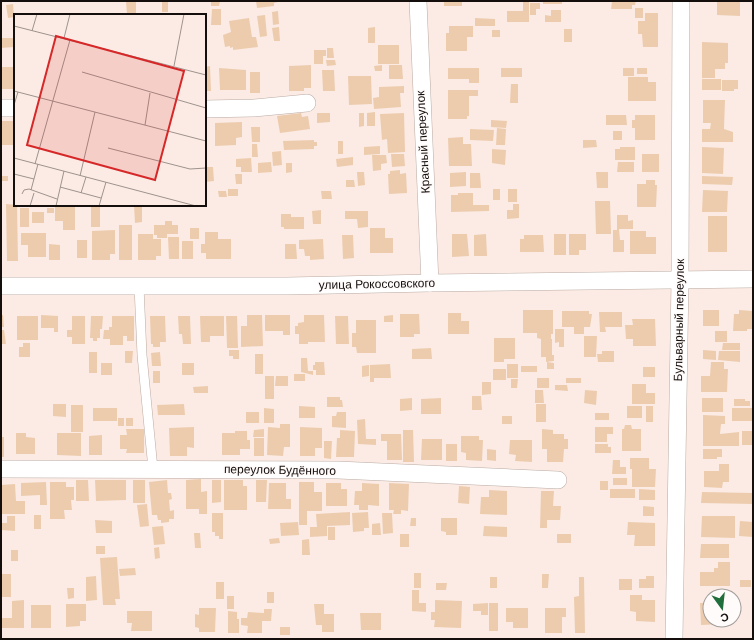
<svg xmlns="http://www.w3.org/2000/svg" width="754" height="640" font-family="Arial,sans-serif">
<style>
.building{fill:#edccae}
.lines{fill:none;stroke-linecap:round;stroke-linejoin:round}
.service-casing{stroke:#baaba4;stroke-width:10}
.minor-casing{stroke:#baaba4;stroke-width:18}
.service{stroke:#fff;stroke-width:9}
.minor{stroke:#fff;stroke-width:17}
.labels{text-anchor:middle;stroke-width:3;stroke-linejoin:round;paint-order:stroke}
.street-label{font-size:12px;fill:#140f0d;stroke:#fffbfa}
.inset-road{fill:none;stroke:#9f938e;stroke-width:1}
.view{fill:#d62828;fill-opacity:0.15;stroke:#d62828;stroke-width:2}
.inset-edge{fill:none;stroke:#140f0d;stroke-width:2}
</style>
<rect width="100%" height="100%" fill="#fbebe4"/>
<g class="building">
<polygon points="126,1 136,1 136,15 127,15"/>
<rect x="162" y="1" width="6" height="11"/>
<polygon points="211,1 220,1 219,6 211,6"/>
<polygon points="256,1 278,1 278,2 274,3 274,6 257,8"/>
<rect x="444" y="1" width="18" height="5"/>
<polygon points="523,1 529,1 529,22 507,22 507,11 523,11"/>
<rect x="543" y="1" width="19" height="3"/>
<polygon points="612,1 636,1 635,5 632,5 632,9 611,9"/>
<polygon points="717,1 740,1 740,16 717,15"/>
<polygon points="530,3 540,3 540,9 536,9 536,15 530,15"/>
<polygon points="13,4 14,17 8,18 6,5"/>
<rect x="635" y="8" width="8" height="10"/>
<polygon points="212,9 221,9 221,25 211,25"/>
<polygon points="551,10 561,10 561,22 545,22 545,15 551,16"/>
<polygon points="278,11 279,24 273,25 272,12"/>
<polygon points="645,13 658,13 658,47 643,47 642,34 638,34 638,21 645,21"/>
<polygon points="265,15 267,36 260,37 257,16"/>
<polygon points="249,18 252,37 256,37 258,47 233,50 233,47 230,48 230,46 225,47 223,35 231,32 229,21"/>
<polygon points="475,18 495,19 495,26 475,26"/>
<polygon points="449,26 473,26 473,37 467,37 467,51 446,51 446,33 449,33"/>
<polygon points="279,27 280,41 274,41 272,28"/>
<polygon points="375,27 375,43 368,43 368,28"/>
<rect x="564" y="29" width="8" height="13"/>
<rect x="492" y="30" width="8" height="7"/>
<polygon points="1,38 14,38 14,47 1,48"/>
<polygon points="702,42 728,43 728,63 725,63 725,69 715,69 715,78 702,78"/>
<rect x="378" y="45" width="21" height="19"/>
<polygon points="327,48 333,48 334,58 327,58"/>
<polygon points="314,50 326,50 326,56 323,56 323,64 314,64"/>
<polygon points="326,60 335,60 336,65 327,66"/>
<polygon points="311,65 311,88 304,88 304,91 289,91 289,66"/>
<polygon points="382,65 382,71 375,71 374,66"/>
<polygon points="389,65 402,65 403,79 389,79"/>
<polygon points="210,66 211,91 205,91 205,67"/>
<rect x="1" y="67" width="12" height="22"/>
<polygon points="219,68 246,70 246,90 220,90"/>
<polygon points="448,68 479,68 479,83 469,83 469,79 448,79"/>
<rect x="501" y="68" width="21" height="9"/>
<rect x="623" y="68" width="11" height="8"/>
<rect x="637" y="68" width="10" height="6"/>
<polygon points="322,70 334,70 335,91 323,91"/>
<rect x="250" y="72" width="10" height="21"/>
<polygon points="348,76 371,76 372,104 349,105"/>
<polygon points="628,77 648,77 648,82 656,82 656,101 628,101"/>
<rect x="702" y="79" width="19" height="11"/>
<polygon points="722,80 738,80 738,89 734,89 734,91 722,91"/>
<polygon points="511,84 518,84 518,103 510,103"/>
<polygon points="404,86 404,93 400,93 401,107 374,109 373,98 379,97 379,87"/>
<polygon points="448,90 478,90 478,96 469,96 469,116 467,116 467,119 448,119"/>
<polygon points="703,100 725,100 724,129 733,132 733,142 702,142 702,129 710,129 711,123 703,123"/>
<polygon points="375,112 375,126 367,126 367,113"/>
<polygon points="301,113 302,117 308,116 310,129 280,133 277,116"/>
<polygon points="317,113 330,113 330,122 317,123"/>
<polygon points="359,113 364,113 364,126 359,127"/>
<polygon points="404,113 405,152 388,153 387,139 382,140 380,114"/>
<polygon points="606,115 626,115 627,125 606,125"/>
<polygon points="635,115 655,115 655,140 635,140 635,128 632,128 632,120 635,120"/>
<polygon points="491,120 507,121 506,128 491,127"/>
<rect x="1" y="121" width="14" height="24"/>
<polygon points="242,122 242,137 236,138 236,145 215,146 215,123"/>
<polygon points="251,127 260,127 260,142 252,142"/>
<polygon points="497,128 506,129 505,145 496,145"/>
<polygon points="470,129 494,130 493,141 470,140"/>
<rect x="613" y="131" width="9" height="9"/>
<polygon points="463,137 463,144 471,144 472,166 449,166 448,138"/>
<polygon points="314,140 314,142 317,142 317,146 314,146 314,149 284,150 283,141"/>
<polygon points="583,140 596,140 597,147 583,148"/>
<rect x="338" y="141" width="5" height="13"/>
<polygon points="252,144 257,144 258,157 252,157"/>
<polygon points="380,146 380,154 364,155 364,147"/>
<polygon points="620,147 635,147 635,160 615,160 615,149 620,149"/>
<polygon points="702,147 724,148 723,174 702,173"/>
<rect x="13" y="148" width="2" height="15"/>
<polygon points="492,149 506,150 505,165 492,163"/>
<polygon points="281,151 282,165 273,166 272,152"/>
<polygon points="391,154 404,154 405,166 392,167"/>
<rect x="642" y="154" width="17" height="18"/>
<polygon points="372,155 386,155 387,163 381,164 381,170 373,171"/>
<polygon points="353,157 353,165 337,167 336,159"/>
<polygon points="251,158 252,172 241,172 241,167 236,167 236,159"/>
<polygon points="271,162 272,172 258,173 258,163"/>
<polygon points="618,162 634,162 634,172 617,172"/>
<polygon points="286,163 292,163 292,172 286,173"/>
<polygon points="205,167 213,167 214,181 205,182"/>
<polygon points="400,170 400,174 406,173 407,193 389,194 388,174 390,174 390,171"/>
<polygon points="357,172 364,172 365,185 358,186"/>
<polygon points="466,172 466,186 450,187 450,173"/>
<polygon points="596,172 608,172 608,188 597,188"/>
<polygon points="470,173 480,173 481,188 470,188"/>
<polygon points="235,174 242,174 242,184 236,184"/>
<rect x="1" y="176" width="7" height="5"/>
<polygon points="702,176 733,177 732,185 702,184"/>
<polygon points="346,180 354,180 355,187 346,187"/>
<polygon points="646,180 655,180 655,185 657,185 656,207 637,207 637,184 646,184"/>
<rect x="228" y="189" width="10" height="7"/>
<rect x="493" y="189" width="7" height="11"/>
<rect x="508" y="189" width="9" height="13"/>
<polygon points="703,190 728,191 727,212 702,212"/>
<polygon points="218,191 226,191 227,197 219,197"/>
<polygon points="321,191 331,191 332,199 322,199"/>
<polygon points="458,193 473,193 473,205 489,205 489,211 451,212 451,195 458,195"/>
<polygon points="595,201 610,201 611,234 596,234"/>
<polygon points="6,204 17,205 18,261 7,261"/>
<polygon points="513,204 519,204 519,218 507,219 507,210 513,210"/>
<rect x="91" y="205" width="9" height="22"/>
<polygon points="134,205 142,205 142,222 135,223"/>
<polygon points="55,207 75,207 75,230 63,230 63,221 55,221"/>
<rect x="20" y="208" width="9" height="19"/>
<rect x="47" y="208" width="7" height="5"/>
<polygon points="321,210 321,224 313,224 312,211"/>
<polygon points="345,211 368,211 368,227 358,228 357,219 345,219"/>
<rect x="32" y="212" width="12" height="11"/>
<polygon points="281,214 291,214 291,217 304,217 304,229 284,229 284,227 281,227"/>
<polygon points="617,215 628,215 628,221 633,220 633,229 619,229 620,240 624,240 624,252 613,252 613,230 617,230"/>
<rect x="708" y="216" width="19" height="36"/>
<polygon points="165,221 172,221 172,225 178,225 178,234 167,234 167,238 157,238 157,235 154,235 154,225 165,225"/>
<rect x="119" y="225" width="13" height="35"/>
<rect x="190" y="228" width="9" height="11"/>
<polygon points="370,228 385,228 385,238 393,238 393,253 370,253"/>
<polygon points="115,230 115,254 110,254 110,260 92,260 92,231"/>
<polygon points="630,231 646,231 646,237 656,237 656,254 630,254"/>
<polygon points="205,232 218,232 218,239 231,239 231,259 206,259 206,253 201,253 201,244 205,244"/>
<polygon points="21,233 46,233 46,257 28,257 28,245 21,245"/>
<polygon points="138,234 153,234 153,239 161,239 161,256 156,256 156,260 138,260"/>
<polygon points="452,234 467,234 469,256 452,257"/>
<polygon points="486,234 487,256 474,256 474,235"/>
<rect x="554" y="234" width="12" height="21"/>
<polygon points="569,234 586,234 586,250 579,250 579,255 569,255"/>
<polygon points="342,235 353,235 354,258 343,259"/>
<polygon points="524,235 543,235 544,252 520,252 520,239 524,239"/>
<polygon points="168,237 179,237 179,259 169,259"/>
<polygon points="323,239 324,259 310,260 310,256 305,256 304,249 299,249 299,240"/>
<rect x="77" y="240" width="10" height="18"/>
<rect x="182" y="241" width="11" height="18"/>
<polygon points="49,244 60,245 60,260 49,260"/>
<polygon points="285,244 296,244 297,259 285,259"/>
<polygon points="523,310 553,310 553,334 551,334 551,339 552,339 552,355 554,355 554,361 546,362 546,357 541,357 541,339 537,338 537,333 523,333"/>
<rect x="703" y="310" width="16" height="16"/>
<polygon points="739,310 753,311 753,329 747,329 747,331 733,331 734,314 739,314"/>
<polygon points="562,311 589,311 589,314 592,314 590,327 584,327 584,334 574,334 574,327 562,327"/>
<polygon points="599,312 622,312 622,327 605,327 606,332 600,332"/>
<polygon points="448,313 461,313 461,321 469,321 469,334 448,334"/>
<polygon points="400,314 419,314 420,334 414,334 414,337 400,337"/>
<polygon points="1,315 3,315 4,327 1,327"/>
<polygon points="41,315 58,316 58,332 54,332 54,328 41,328"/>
<polygon points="247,315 262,315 263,346 241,347 241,326 247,326"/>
<polygon points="265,315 290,315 290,335 283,335 283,331 265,331"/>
<polygon points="304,315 324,315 325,342 308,342 308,344 299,344 299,334 295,334 295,326 298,326 298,323 304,322"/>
<polygon points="393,315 393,322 384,322 384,316"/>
<rect x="17" y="316" width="21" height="24"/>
<polygon points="72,316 85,316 85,344 72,344 72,337 67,337 67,330 72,330"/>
<polygon points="91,316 103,316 102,329 100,329 100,338 97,338 97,341 93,341 93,338 90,338"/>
<polygon points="112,316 134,316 134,341 127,341 127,336 123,336 123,345 110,345 110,339 103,339 104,330 109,330 109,327 112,327"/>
<polygon points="150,316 165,316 166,342 160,342 160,347 153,347 153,344 151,344"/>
<polygon points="178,316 190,316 191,344 183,344 182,334 179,334"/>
<polygon points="200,316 224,316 224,336 210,336 210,342 201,342"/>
<polygon points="226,316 237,316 238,348 227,348"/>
<polygon points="335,316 348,316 349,344 336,344"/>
<polygon points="632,319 655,319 656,346 633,346 633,339 626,339 625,325 633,325"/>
<polygon points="356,320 376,320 376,353 357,353 356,347 352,347 352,333 356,333"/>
<polygon points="555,329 564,329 564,347 559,347 559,342 555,343"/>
<polygon points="1,330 4,330 6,344 1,344"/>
<rect x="715" y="331" width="12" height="11"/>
<polygon points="584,336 597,336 596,357 584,357"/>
<polygon points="494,338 515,338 515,359 504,359 504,362 494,362"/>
<polygon points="23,343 30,343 30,357 19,357 19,347 23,347"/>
<polygon points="723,343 740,343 740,350 722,350"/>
<polygon points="431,348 432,359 412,359 412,349"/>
<polygon points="229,350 239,350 239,359 233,359 233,356 229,356"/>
<polygon points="703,350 716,351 716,360 703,359"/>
<polygon points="125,351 133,351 132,363 125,363"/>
<polygon points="602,351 614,351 614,362 598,362 597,354 602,354"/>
<polygon points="719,351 740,351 740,362 718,360"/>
<rect x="89" y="352" width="8" height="21"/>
<polygon points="160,352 161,366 152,366 151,353"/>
<rect x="255" y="354" width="8" height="20"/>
<polygon points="301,358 307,358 308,371 313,371 313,375 301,372"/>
<polygon points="315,362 324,362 325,375 316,375 316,370 313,370 313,365 315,365"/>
<polygon points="547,362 554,363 554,369 547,369"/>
<polygon points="711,362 724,362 724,369 728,369 727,392 701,392 701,376 710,376"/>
<rect x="101" y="363" width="11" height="12"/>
<rect x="182" y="363" width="12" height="12"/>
<polygon points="390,364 391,378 374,378 374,382 370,382 370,365"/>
<rect x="507" y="364" width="11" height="14"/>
<polygon points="369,365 369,376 362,377 362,366"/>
<rect x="521" y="366" width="16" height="6"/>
<rect x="643" y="367" width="12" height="10"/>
<rect x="493" y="369" width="13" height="11"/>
<rect x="153" y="371" width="7" height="12"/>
<rect x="294" y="374" width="11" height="7"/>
<rect x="265" y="376" width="9" height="23"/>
<polygon points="276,376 288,376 288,386 275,386"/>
<rect x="537" y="378" width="12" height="10"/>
<rect x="566" y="378" width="15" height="5"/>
<polygon points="511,379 518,379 517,388 511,388"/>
<polygon points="482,382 491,382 491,394 482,395"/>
<polygon points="632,384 646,384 646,393 655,393 655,404 632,404"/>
<polygon points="555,385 567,385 568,391 555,390"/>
<polygon points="208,386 208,393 194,393 193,387"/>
<polygon points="535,390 543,390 544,403 535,403"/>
<polygon points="585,390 597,391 596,405 584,403"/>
<polygon points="472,396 481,396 482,410 472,410"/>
<polygon points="327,397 340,397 340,400 342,400 343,407 327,407"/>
<polygon points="412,398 412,410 400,411 400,399"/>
<polygon points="441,398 441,414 421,414 421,399"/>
<rect x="702" y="398" width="21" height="14"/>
<polygon points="734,399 745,399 745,401 750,401 750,406 734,406"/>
<polygon points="53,404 66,404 66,417 53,416"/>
<polygon points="184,404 185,415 158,415 157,405"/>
<rect x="536" y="404" width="10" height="18"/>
<rect x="71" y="405" width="12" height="27"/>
<polygon points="299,406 315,407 315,418 299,418"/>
<rect x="627" y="406" width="15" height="12"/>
<rect x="646" y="406" width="7" height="16"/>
<rect x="93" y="408" width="24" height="13"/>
<polygon points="264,408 274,409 274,423 264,423"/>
<rect x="732" y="408" width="21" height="13"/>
<rect x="246" y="412" width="13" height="11"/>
<polygon points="337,412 346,412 346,428 332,427 332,416 336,416"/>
<rect x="595" y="413" width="14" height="7"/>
<polygon points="703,415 725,416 725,424 721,424 720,434 739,432 739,446 703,446"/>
<rect x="502" y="416" width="10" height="8"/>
<rect x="118" y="418" width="6" height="8"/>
<rect x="126" y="418" width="7" height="8"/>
<polygon points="365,419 366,439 376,439 376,445 358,444 357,420"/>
<polygon points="280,424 290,424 290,447 284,447 283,456 267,455 268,427 280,428"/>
<polygon points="625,425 631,425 632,429 641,429 641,451 622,451 622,429 624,429"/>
<polygon points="194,427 194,448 187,447 187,456 170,456 169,428"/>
<polygon points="300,427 322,428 322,448 315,448 315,456 300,456"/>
<polygon points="595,427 613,427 613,434 607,434 607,442 595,442"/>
<polygon points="126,429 144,429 144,453 126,453 127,449 120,449 120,435 127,435"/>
<polygon points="264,429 264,437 253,437 254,430"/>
<polygon points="542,429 553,430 553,434 564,434 564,439 568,439 568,449 564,449 563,462 547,462 547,449 542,449"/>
<polygon points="340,430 355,431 354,457 336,457 337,438 340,438"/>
<polygon points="403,430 413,430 414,462 403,462"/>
<polygon points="235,431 247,431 247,440 250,440 250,449 240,449 240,455 222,455 222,433 235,433"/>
<rect x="742" y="431" width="11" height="14"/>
<polygon points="16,433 26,433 26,437 35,438 35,454 16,454"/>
<polygon points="57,433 81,433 81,456 57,455"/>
<polygon points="381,434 401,434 402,460 387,460 387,441 381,441"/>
<polygon points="102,435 102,455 89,455 89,436"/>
<polygon points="461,436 479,436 479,440 483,440 482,461 466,460 466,453 461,452"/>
<rect x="1" y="437" width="3" height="20"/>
<rect x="254" y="438" width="10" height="18"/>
<polygon points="422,439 442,439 442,460 421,460"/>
<polygon points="510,440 532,440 532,462 515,461 516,455 509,454"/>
<polygon points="324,441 332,441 331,459 324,458"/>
<rect x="446" y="444" width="11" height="17"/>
<polygon points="595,444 608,444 608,447 611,447 611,453 595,453"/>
<polygon points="487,449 496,450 496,461 487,460"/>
<polygon points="703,449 722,449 722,457 717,457 717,459 703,459"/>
<polygon points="630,458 649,458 649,469 656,469 655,487 632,487 632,469 630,469"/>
<polygon points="613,460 620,460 620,467 626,467 626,474 612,474"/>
<polygon points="719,464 729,464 729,482 723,482 722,488 704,487 704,471 719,471"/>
<rect x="613" y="478" width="14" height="7"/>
<polygon points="201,479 201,492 207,491 207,514 199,514 199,509 186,509 186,480"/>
<polygon points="76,480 88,480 89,501 76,501"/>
<polygon points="95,480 126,480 126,500 96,501"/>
<rect x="133" y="480" width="12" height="23"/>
<polygon points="167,480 168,493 171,493 172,499 169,500 170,511 174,510 174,519 169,519 169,522 161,523 161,520 158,520 157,515 152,515 149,482"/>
<polygon points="212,480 221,480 221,502 212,503"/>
<polygon points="224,480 243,480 243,486 247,486 247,510 224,510"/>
<polygon points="256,480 267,480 266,502 256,502"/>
<rect x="600" y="481" width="8" height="9"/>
<polygon points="46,482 47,505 40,505 40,495 21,496 21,483"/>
<polygon points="50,482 66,482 66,487 74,487 74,500 71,500 72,510 64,510 65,519 50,519"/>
<polygon points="299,482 314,482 314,492 322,492 322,511 307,511 307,525 299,525"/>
<polygon points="269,483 286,483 286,499 291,499 291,509 268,509"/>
<polygon points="326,483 341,483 341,489 347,489 347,506 326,506"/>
<polygon points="362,483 379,484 379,506 368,505 368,510 359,510 359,505 354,505 355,491 362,491"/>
<polygon points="389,483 409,484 408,511 401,510 401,514 393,514 394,510 389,510"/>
<polygon points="15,484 16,501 25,501 25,514 1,514 1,485"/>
<polygon points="459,486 470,487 469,504 458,503"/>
<rect x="610" y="489" width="25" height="9"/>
<polygon points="639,489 655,490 655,500 639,500"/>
<polygon points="489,490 507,491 507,515 480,514 481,497 489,497"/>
<polygon points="541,491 554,491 553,506 561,506 560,520 547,520 547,528 540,528"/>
<polygon points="702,492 753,493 753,504 701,503"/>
<polygon points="147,504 149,526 140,527 137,505"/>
<polygon points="643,506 654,507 654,516 643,516"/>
<polygon points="350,512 350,525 327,526 327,536 310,537 310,527 317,527 316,514"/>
<polygon points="368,512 369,528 364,528 364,531 353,532 352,513"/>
<polygon points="212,513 223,513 223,539 219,539 219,536 215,536 215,532 212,532"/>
<polygon points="382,513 392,513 393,533 383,534"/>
<rect x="34" y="515" width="7" height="14"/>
<polygon points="7,516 15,516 15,531 1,530 1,523 7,523"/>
<polygon points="702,516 735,516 735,538 701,537"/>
<polygon points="411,518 416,518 416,526 410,526"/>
<polygon points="441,518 457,518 457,535 446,535 446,532 441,531"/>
<polygon points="95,520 112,521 112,533 96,533"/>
<polygon points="740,521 753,522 753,537 739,536"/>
<polygon points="298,522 299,535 281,536 280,523"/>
<polygon points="628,522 655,523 655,546 634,546 635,535 627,535"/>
<polygon points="380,523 381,535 372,535 372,524"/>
<polygon points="163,526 165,544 154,545 152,527"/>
<polygon points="484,526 507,527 507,537 483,536"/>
<rect x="328" y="527" width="7" height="13"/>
<polygon points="194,533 200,533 201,548 195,548"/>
<rect x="400" y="534" width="9" height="13"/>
<rect x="557" y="534" width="14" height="9"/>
<polygon points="279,538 280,543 270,544 269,539"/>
<polygon points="309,539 310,555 302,555 302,540"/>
<polygon points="701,544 729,544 729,558 700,558"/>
<rect x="96" y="546" width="9" height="8"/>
<polygon points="159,547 160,558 155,559 154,548"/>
<rect x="11" y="550" width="7" height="11"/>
<polygon points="117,557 120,599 115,599 116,605 103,605 100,558"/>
<polygon points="718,562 730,562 730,586 700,586 700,572 714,572 714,568 718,568"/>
<polygon points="135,568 136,575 120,576 119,569"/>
<rect x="414" y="573" width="7" height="15"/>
<rect x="1" y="574" width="10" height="23"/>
<polygon points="542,574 549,574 548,588 542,588"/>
<polygon points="96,576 97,600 86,601 86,577"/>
<polygon points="646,576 654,576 654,588 639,588 639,579 646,579"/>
<rect x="490" y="577" width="7" height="11"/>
<polygon points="579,577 584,577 585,633 575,633 574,597 579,596"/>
<rect x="619" y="579" width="13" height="11"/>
<rect x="740" y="580" width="11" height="7"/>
<rect x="216" y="582" width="8" height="17"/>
<polygon points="436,583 447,583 446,590 436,590"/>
<polygon points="67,588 74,588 74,598 68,599"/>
<polygon points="412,590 419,590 419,603 426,603 426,612 412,611"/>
<rect x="267" y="592" width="7" height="11"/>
<polygon points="630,595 642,595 642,600 655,600 655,622 636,621 636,612 630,611"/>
<rect x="227" y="596" width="7" height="13"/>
<polygon points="24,600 24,628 1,628 1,618 12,618 12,601"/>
<polygon points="435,600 462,601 461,628 434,627 435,620 431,620 431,612 435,612"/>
<polygon points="488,603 488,615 481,615 481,611 473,611 473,604"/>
<rect x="489" y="603" width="9" height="28"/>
<polygon points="700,603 710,603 710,620 725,620 725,624 701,625"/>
<polygon points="66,604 86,604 86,621 80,621 80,626 66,627"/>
<polygon points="314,604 324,604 324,614 334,614 334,632 322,632 322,625 316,625"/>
<rect x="31" y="605" width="20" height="23"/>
<polygon points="199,608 216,608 215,632 199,632 199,628 195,627 195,614 199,615"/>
<polygon points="506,608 528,608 528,628 513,628 513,622 506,622"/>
<polygon points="545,608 566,608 566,617 562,617 562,633 545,633"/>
<polygon points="264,609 272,609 271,621 262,621 262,633 247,633 248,626 241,625 241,618 247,618 248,612 264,613"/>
<polygon points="127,611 152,611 152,631 131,631 132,623 127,623"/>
<polygon points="228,611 237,612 237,619 239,619 239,633 228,633"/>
<polygon points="360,613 381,613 381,630 361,630"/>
<rect x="280" y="627" width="10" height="8"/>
</g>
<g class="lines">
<defs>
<polyline id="service" points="139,286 142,355 153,469"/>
<g id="minor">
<polyline points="418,1 430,283"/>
<polyline points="1,108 15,108"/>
<polyline points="205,109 254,108 307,103"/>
<polyline points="1,286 287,286 430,283 753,279"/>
<polyline points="1,469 338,470 558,480"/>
<polyline points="674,639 680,280 681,1"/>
</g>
</defs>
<use href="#service" class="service-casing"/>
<use href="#minor" class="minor-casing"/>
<use href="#service" class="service"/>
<use href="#minor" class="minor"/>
</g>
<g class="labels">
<g class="street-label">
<text transform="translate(423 142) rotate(-93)" y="4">Красный переулок</text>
<text transform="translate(377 284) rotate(-1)" y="4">улица Рокоссовского</text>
<text transform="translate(679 320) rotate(-89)" y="4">Бульварный переулок</text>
<text transform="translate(280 470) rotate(1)" y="4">переулок Будённого</text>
</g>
</g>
<g transform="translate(14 14)">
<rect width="192" height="192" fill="#fbebe4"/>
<path class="inset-road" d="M0 12 192 61M18 17 23 0M50 24 56 0M160 52 170 0M68 58 192 94M0 77 192 127M0 91 4 78M131 111 136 79M94 134 176 155 192 154M0 144 182 192M21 150 56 26M0 160 20 165M66 162 81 98M46 173 87 184M17 176 24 150M67 179 72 163M8 180 10 176 15 175 43 185M16 192 20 179M42 192 50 157M85 192 92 168"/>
<path class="view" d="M42 22 170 57 141 166 13 131Z"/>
<rect width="192" height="192" class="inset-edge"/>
</g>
<rect width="754" height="640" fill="none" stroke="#140f0d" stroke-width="4"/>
<g transform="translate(722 608) rotate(165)"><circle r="19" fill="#fffbfa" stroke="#a19d9b"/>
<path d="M0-3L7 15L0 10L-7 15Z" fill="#216e3d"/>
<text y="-6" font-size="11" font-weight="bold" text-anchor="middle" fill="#140f0d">С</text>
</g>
</svg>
